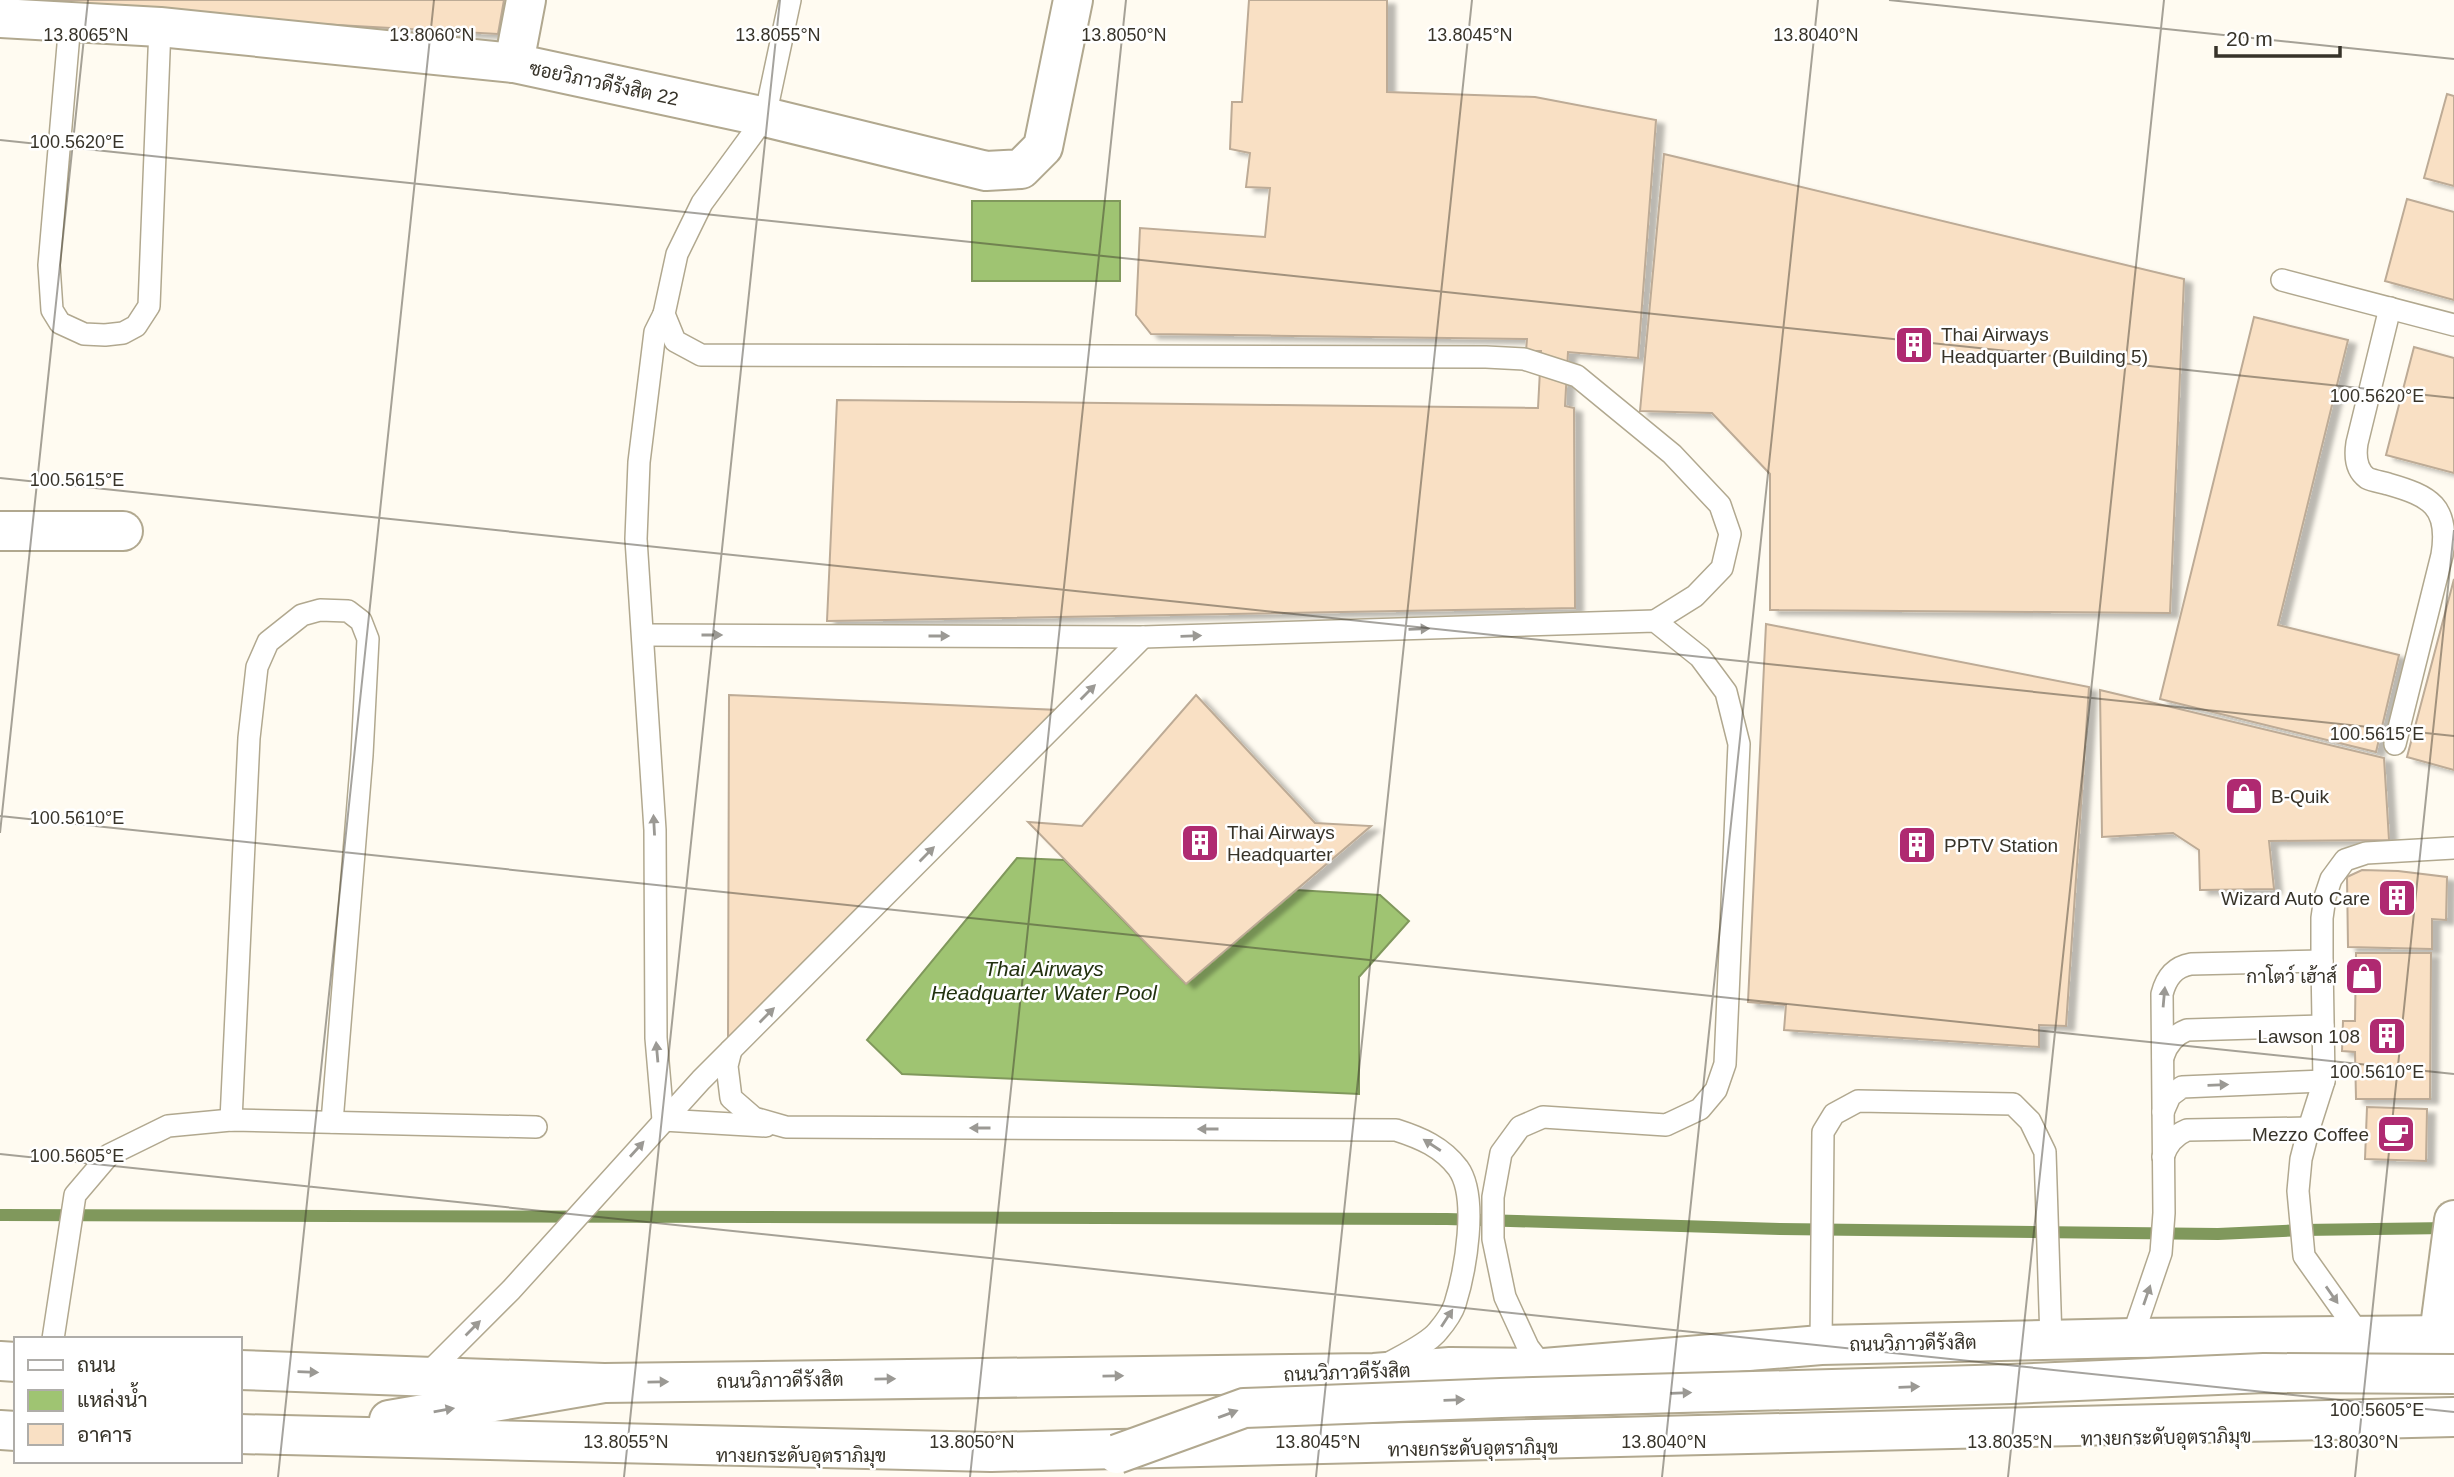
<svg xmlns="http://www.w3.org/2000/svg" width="2454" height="1477" font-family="Helvetica,Sarabun,sans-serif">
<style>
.water{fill:#9fc472;stroke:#80985c;stroke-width:2}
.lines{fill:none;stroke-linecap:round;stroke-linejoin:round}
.stream{stroke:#80985c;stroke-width:12}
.building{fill:#f9e0c4;stroke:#bdab96;stroke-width:2;filter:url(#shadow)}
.lane-casing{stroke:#b1a88f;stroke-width:24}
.street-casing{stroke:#b1a88f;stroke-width:42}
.secondary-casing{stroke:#b1a88f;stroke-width:42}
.highway-casing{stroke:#b1a88f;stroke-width:42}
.lane{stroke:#fff;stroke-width:21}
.street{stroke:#fff;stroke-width:38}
.secondary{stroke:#fff;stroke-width:38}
.highway{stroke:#fff;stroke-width:38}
.highway-bridge-casing{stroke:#b1a88f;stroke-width:42;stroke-linecap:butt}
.highway-bridge{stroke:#fff;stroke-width:38}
.oneway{fill:#9b9994}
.ticks{fill:none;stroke:#373329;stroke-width:2;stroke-opacity:0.45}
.labels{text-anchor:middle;stroke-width:5;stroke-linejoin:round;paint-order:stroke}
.street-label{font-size:19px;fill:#373329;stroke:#fff}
.poi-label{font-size:19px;fill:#373329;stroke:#fff;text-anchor:start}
.water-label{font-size:21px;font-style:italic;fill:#22310f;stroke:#fff}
.ticks-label{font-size:18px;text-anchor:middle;fill:#373329;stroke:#fff;stroke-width:5;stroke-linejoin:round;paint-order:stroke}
</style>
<defs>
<filter id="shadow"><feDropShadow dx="8" dy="4.5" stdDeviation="2" flood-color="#0004"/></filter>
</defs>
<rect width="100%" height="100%" fill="#fffbf1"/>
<g class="water">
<rect x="972" y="201" width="148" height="80"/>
<polygon points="1017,858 1064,860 1186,984 1296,890 1380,895 1409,921 1359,977 1359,1094 902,1074 867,1040"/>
</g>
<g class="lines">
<polyline class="stream" points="0,1215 1447,1219 1780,1229 2218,1234 2302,1230 2449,1228"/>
</g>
<g class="building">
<polygon points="0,0 504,0 498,34 0,6"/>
<polygon points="1249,0 1387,0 1387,92 1535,97 1656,120 1638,358 1568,352 1565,406 1574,408 1575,608 827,621 837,400 1538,408 1541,351 1526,351 1527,339 1151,334 1136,315 1140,228 1265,237 1270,188 1246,187 1250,153 1230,149 1232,102 1242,102"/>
<polygon points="2447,94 2454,96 2454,186 2424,178"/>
<polygon points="1664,154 2184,279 2170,613 1770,610 1770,474 1712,413 1640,411"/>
<polygon points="2407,199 2454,212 2454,300 2385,281"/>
<polygon points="2254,317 2348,340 2278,625 2399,655 2376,752 2160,699"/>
<polygon points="2414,347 2454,358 2454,473 2386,455"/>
<polygon points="2454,579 2454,770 2407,757"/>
<polygon points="1766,624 2089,687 2066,1026 2039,1025 2039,1047 1784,1030 1786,1005 1748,1002"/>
<polygon points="2100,690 2384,758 2389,840 2269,841 2274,889 2200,890 2199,850 2173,833 2102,837"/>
<polygon points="729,695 1058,710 728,1042"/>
<polygon points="1196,695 1315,823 1371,826 1186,984 1028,822 1082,826"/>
<polygon points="2362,870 2398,871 2447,877 2446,920 2432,919 2432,949 2348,947 2347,877"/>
<polygon points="2356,953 2431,953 2430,1099 2356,1099 2355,1052 2342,1051 2343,1021 2355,1021"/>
<polygon points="2367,1107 2427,1109 2426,1161 2365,1159"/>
</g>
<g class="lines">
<defs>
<g id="lane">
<polyline points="790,0 765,117 702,203 677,254 664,314 675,341 701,355 1486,357 1524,359 1577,376 1672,454 1720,505 1730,534 1722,568 1695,596 1655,621"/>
<polyline points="70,22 49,265 52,310 60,323 84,334 105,335 123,333 136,326 149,306 160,27"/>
<polyline points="2282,280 2454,325"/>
<path d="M2390 308 2357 443C2355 456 2356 470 2367 478 2373 481 2382 482 2388 484 2430 496 2450 506 2442 555L2395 744"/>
<polyline points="664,314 655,332 639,462 636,539 655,830 656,1038 663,1120 766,1126"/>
<polyline points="644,635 1143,637 1655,621 1700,657 1726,692 1739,744 1725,1064 1716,1090 1700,1109 1666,1125 1543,1117 1520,1127 1501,1153 1493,1197 1493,1239 1505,1297 1528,1347 1544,1368"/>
<path d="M731 1050 727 1066 731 1098 754 1118 786 1127 1396 1130C1421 1138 1442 1147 1458 1168 1479 1197 1465 1272 1455 1304 1452 1313 1444 1324 1438 1331 1428 1344 1399 1357 1384 1366"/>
<path d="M2163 1057C2167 1044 2174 1035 2187 1030L2323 1026"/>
<polyline points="2163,1112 2170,1096 2182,1087 2324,1081"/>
<polyline points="231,1120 249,738 257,667 268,642 302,615 320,610 348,611 361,621 368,639 362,755 332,1122"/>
<path d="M2163 1157C2167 1144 2175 1135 2187 1130L2309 1128"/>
<polyline points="2360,1335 2304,1256 2298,1191 2301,1159 2309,1128 2324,1081 2322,961 2322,918 2325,897 2331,879 2345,860 2366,853 2454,848"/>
<path d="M2132 1338 2161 1253 2164 1213 2162 994C2166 978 2174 967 2191 964L2322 961"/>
<polyline points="53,1339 75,1195 109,1155 168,1126 231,1120 536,1127"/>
<polyline points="1821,1345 1823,1132 1834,1114 1858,1101 2013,1104 2030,1121 2045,1152 2051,1340"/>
<polyline points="424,1377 511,1290 701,1080 1143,637"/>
</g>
<g id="street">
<polyline points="0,18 160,27 514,63 765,117 986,171 1021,169 1043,147 1073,0"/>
<polyline points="514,63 526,0"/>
<polyline points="0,531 123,531"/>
<polyline points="2439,1335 2454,1220"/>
</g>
<g id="secondary">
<polyline points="0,1361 16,1362"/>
<polyline points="240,1370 604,1383 1374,1373 1450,1367 1544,1368 1821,1345 2132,1338 2454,1335"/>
</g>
<g id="highway">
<polyline points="389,1420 604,1383"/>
<polyline points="0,1430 16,1431"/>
<polyline points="240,1434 991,1452 2454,1417"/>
</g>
</defs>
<use href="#lane" class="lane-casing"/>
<use href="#street" class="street-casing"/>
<use href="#secondary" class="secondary-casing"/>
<use href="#highway" class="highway-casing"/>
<use href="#lane" class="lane"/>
<use href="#street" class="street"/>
<use href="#secondary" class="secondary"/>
<use href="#highway" class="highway"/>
<defs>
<polyline id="highway-bridge" points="1117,1454 1244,1408 1501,1398 2011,1384 2264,1373 2454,1374"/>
</defs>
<use href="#highway-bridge" class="highway-bridge-casing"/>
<use href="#highway-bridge" class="highway-bridge"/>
</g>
<defs><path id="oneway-solid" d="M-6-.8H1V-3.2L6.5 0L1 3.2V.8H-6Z" transform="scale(1.75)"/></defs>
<g class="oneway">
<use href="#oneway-solid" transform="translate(1419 629) rotate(-2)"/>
<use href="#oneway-solid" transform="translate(712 635)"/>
<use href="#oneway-solid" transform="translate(939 636)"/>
<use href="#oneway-solid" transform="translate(1191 636) rotate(-2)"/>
<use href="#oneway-solid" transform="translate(1088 692) rotate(-45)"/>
<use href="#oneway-solid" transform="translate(654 825) rotate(-93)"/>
<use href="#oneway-solid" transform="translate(927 854) rotate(-45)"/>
<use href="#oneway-solid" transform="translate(2164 997) rotate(-85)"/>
<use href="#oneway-solid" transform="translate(767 1015) rotate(-45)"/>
<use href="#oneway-solid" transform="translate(657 1052) rotate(-95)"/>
<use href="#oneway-solid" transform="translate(2218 1085) rotate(-2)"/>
<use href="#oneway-solid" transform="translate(980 1128) rotate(-180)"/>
<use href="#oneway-solid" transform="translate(1208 1129) rotate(-180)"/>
<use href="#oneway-solid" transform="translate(1432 1145) rotate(-147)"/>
<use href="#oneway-solid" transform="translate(637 1149) rotate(-48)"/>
<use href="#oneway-solid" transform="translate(2147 1295) rotate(-71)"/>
<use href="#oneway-solid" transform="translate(2332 1295) rotate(55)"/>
<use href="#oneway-solid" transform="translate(1447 1318) rotate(-57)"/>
<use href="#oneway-solid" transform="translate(473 1328) rotate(-45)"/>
<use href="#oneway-solid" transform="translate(308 1372) rotate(2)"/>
<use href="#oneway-solid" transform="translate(1113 1376) rotate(-1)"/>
<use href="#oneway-solid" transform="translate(885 1379) rotate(-1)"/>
<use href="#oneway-solid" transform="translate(658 1382) rotate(-1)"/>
<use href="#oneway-solid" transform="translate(1909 1387) rotate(-2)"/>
<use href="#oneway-solid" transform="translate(1681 1393) rotate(-2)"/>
<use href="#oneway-solid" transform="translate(1454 1400) rotate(-2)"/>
<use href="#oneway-solid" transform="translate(444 1410) rotate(-10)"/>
<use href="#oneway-solid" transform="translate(1228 1414) rotate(-20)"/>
</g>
<path class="ticks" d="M1889 0 2454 59M0 140 2454 398M0 478 2454 736M0 816 2454 1074M0 833 88 0M0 1154 2454 1412M278 1477 434 0M624 1477 780 0M970 1477 1126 0M1316 1477 1472 0M1662 1477 1818 0M2008 1477 2164 0M2355 1477 2454 530"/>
<defs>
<symbol id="building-square" viewBox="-11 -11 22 22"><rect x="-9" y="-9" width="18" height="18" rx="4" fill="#af2a71" stroke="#fff"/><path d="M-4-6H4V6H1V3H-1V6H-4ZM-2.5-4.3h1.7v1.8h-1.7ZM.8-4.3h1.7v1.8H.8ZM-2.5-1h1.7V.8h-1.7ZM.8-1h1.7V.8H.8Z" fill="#fff"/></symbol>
<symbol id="shop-square" viewBox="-11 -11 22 22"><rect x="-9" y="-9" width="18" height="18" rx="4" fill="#af2a71" stroke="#fff"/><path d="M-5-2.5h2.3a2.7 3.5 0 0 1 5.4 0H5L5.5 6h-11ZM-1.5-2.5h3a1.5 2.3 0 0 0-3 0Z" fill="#fff"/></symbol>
<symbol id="cafe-square" viewBox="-11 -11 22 22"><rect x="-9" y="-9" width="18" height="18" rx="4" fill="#af2a71" stroke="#fff"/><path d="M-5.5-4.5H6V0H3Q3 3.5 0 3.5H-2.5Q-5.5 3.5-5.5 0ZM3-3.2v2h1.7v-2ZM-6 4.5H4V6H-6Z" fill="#fff"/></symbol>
</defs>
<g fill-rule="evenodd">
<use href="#building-square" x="1892" y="323" width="44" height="44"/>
<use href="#shop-square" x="2222" y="774" width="44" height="44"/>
<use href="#building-square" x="1178" y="821" width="44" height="44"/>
<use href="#building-square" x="1895" y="823" width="44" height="44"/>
<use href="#building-square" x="2375" y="876" width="44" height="44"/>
<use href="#shop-square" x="2342" y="954" width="44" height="44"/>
<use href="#building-square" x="2365" y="1014" width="44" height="44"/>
<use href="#cafe-square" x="2374" y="1112" width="44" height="44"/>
</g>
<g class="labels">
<g class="street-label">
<text transform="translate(604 83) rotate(12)" y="7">ซอยวิภาวดีรังสิต 22</text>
<text transform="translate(1913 1343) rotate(-1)" y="7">ถนนวิภาวดีรังสิต</text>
<text transform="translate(1347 1372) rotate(-2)" y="7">ถนนวิภาวดีรังสิต</text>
<text transform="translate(780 1380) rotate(-1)" y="7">ถนนวิภาวดีรังสิต</text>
<text transform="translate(2166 1437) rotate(-1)" y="7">ทางยกระดับอุตราภิมุข</text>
<text transform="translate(1473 1448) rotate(-1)" y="7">ทางยกระดับอุตราภิมุข</text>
<text x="801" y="1462">ทางยกระดับอุตราภิมุข</text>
</g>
<g class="poi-label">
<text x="1941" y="341">Thai Airways<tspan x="1941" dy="22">Headquarter (Building 5)</tspan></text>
<text x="2271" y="803">B-Quik</text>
<text x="1227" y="839">Thai Airways<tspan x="1227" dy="22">Headquarter</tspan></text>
<text x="1944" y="852">PPTV Station</text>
<text x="2370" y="905" text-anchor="end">Wizard Auto Care</text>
<text x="2337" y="983" text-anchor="end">กาโตว์ เฮ้าส์</text>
<text x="2360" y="1043" text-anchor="end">Lawson 108</text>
<text x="2369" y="1141" text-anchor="end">Mezzo Coffee</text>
</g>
<g class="water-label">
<text x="1044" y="976">Thai Airways<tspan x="1044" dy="24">Headquarter Water Pool</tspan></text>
</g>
</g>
<g class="ticks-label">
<text x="86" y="41">13.8065°N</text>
<text x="432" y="41">13.8060°N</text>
<text x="778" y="41">13.8055°N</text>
<text x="1124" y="41">13.8050°N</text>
<text x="1470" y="41">13.8045°N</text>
<text x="1816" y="41">13.8040°N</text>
<text x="77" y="148">100.5620°E</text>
<text x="2377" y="402">100.5620°E</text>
<text x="77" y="486">100.5615°E</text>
<text x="2377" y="740">100.5615°E</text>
<text x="77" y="824">100.5610°E</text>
<text x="2377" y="1078">100.5610°E</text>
<text x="77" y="1162">100.5605°E</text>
<text x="2377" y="1416">100.5605°E</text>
<text x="626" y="1448">13.8055°N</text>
<text x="972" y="1448">13.8050°N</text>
<text x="1318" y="1448">13.8045°N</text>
<text x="1664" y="1448">13.8040°N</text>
<text x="2010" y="1448">13.8035°N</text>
<text x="2356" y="1448">13.8030°N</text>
</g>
<rect x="14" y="1337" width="228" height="126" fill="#ffffff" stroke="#afada9" stroke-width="2"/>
<rect x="28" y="1360" width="35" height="10" fill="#ffffff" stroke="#afada9" stroke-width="2"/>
<text x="77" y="1372" font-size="21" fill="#373329">ถนน</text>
<rect x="28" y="1390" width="35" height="21" fill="#9fc472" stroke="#afada9" stroke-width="2"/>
<text x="77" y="1407" font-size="21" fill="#373329">แหล่งน้ำ</text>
<rect x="28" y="1424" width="35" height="21" fill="#f9e0c4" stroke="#afada9" stroke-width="2"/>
<text x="77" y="1442" font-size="21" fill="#373329">อาคาร</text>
<path d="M2216 46v10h124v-10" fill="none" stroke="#373329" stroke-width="3.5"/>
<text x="2226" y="46" font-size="21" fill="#373329" stroke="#ffffff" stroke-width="5" paint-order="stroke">20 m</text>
</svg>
